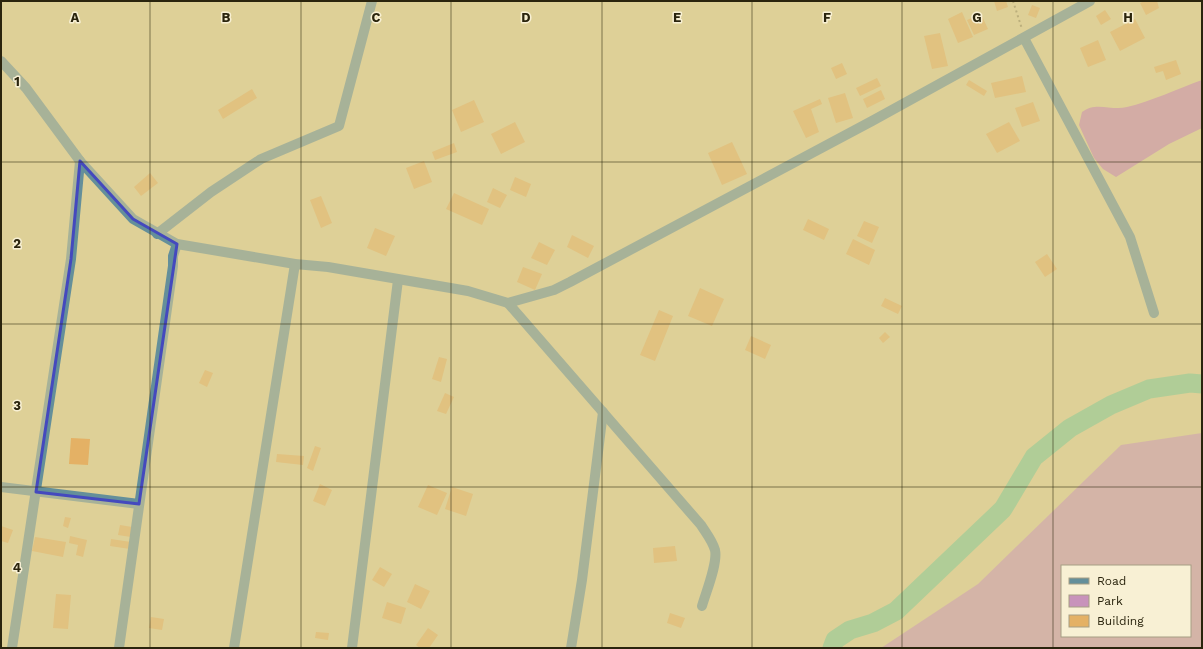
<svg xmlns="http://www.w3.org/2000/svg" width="1203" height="649" font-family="'Work Sans',sans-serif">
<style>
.green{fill:#c893bb;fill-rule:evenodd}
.forest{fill:#c580b6}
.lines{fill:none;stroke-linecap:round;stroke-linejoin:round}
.river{stroke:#79cb97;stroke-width:19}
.building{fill:#e4b165}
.path{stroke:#91875c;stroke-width:2;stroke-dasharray:2 3;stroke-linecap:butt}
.minor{stroke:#648f9a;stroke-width:10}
.marked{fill:none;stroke:#4449be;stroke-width:3;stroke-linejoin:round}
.grid{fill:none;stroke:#2a240d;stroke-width:1;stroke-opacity:0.55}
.grid-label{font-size:13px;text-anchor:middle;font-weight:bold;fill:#2a240d;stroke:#f8f0d4;stroke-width:3;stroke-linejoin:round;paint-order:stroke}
</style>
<rect width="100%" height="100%" fill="#ded097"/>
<path class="green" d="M1202 433V648H881L978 584 1121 445ZM1062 566H1190V636H1062Z"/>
<path class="forest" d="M1202 80V128L1169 144 1116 177 1103 169 1094 158 1079 125 1082 112C1096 101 1111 111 1127 107 1150 102 1179 88 1202 80Z"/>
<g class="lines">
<polyline class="river" points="832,648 835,640 850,630 873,623 896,611 1003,509 1034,457 1070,428 1111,405 1149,389 1190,383 1202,384"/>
</g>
<g class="building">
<polygon points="994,1 1006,1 1008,7 997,11"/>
<polygon points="1145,1 1157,1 1159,8 1146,15 1140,3"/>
<polygon points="1032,5 1040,8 1036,18 1028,15"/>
<polygon points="1105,10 1111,19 1101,25 1096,16"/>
<polygon points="962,12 973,37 958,43 948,19"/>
<polygon points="981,14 988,29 974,35 967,20"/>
<polygon points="1135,19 1145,38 1120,51 1110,32"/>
<polygon points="940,33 948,66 932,69 924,36"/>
<polygon points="1098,40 1106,60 1088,67 1080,48"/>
<polygon points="1176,60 1181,74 1166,80 1163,71 1156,73 1154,67"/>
<polygon points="842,63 847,74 836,79 831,68"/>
<polygon points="1022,76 1026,92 995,98 991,83"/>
<polygon points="877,78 881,86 860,96 856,88"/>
<polygon points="969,80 987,91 984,96 966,85"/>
<polygon points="252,89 257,98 223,119 218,110"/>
<polygon points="881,90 885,99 867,108 863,99"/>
<polygon points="845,93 853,118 836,123 828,98"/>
<polygon points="820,99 822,104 811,109 819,132 806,138 793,111"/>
<polygon points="474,100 484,122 461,132 452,110"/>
<polygon points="1033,102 1040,121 1022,127 1015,108"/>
<polygon points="515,122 525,142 501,154 491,134"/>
<polygon points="1009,122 1020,141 997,153 986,134"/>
<polygon points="732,142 747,174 722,185 708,153"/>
<polygon points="454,143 457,152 435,160 432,152"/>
<polygon points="424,161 432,182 414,189 406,168"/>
<polygon points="150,173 158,183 141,196 134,187"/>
<polygon points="515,177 531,184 526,197 510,190"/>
<polygon points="493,188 507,195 500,208 487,202"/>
<polygon points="454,193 489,209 482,225 446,209"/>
<polygon points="321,196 332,223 321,228 310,200"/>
<polygon points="808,219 829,229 824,240 803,230"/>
<polygon points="864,221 879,227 872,243 857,236"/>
<polygon points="375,228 395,236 386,256 367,248"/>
<polygon points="572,235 594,246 588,258 567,247"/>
<polygon points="853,239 875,250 869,265 846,254"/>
<polygon points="539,242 555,250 547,265 531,258"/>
<polygon points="1047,254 1057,269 1045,277 1035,262"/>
<polygon points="523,267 542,274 535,290 517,282"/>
<polygon points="700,288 724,299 712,326 688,316"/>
<polygon points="885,298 902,306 898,314 881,306"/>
<polygon points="659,310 673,316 655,361 640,355"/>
<polygon points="885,332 890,337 883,343 879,338"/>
<polygon points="751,336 771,345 765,359 745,350"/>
<polygon points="439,357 447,359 441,382 432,379"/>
<polygon points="205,370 213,373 207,387 199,383"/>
<polygon points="445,393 454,397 446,414 437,411"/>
<polygon points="71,438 90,439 88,465 69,464"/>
<polygon points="315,446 321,448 313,471 307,468"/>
<polygon points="277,454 304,456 303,465 276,462"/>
<polygon points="320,484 332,490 325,506 313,501"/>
<polygon points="428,485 447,493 437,515 418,507"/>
<polygon points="452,487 473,494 466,516 445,509"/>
<polygon points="65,517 71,518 68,528 63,526"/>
<polygon points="120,525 132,527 131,537 118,535"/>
<polygon points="1,526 13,530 8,543 1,541"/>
<polygon points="70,536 87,540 83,557 76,555 78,545 69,543"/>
<polygon points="35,537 66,542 63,557 32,551"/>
<polygon points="111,539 131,542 130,549 110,546"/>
<polygon points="675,546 677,561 654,563 653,548"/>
<polygon points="380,567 392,574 384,587 372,580"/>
<polygon points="415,584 430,591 421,609 407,602"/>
<polygon points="56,594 71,595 68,629 53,628"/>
<polygon points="387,602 406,608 401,624 382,618"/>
<polygon points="670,613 685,618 681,628 667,623"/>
<polygon points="151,617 164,619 162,630 149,628"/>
<polygon points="428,628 438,635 429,648 420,648 416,645"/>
<polygon points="316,632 329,633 328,640 315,638"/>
</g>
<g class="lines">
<polyline class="path" points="1013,1 1022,29"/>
<g class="minor">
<polyline points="1024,38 1130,237 1154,313"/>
<polyline points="1,61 26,88 80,161 133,219 177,244 295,264 328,267 468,291 508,303 554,290 570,282 872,121 1090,1"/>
<polyline points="157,234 211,192 261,159 339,126 372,1"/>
<path d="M508 303 701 525C706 533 712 540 715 550 718 563 706 592 702 606"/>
<polyline points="1,487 139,504"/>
<polyline points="12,648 71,259 80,161"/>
<polyline points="119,648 173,266 173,256 177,244"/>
<polyline points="234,648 295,264"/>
<polyline points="352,648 398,280"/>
<polyline points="571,648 582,580 603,412"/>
</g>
</g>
<path d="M0 0H1203V649H0ZM80 161 133 219 177 244 139 504 36 492 71 259Z" fill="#ded097" fill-opacity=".55" fill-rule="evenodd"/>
<path class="marked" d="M80 161 133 219 177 244 139 504 36 492 71 259Z"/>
<path class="grid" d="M150 1V648M301 1V648M451 1V648M602 1V648M752 1V648M902 1V648M1053 1V648M1 162H1202M1 324H1202M1 487H1202"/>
<g class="grid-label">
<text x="75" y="22">A</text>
<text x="226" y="22">B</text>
<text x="376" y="22">C</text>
<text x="526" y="22">D</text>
<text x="677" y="22">E</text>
<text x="827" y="22">F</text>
<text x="977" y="22">G</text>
<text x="1128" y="22">H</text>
<text x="17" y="86">1</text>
<text x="17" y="248">2</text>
<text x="17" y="410">3</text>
<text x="17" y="572">4</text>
</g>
<rect width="1203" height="649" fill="none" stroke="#2a240d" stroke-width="4"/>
<rect x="1061" y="565" width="130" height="72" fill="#f8f0d4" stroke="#a69e84"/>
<rect x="1069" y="578" width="20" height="6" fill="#648f9a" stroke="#a69e84"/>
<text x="1097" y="585" font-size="12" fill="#2a240d">Road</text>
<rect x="1069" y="595" width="20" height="12" fill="#c893bb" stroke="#a69e84"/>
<text x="1097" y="605" font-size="12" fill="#2a240d">Park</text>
<rect x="1069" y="615" width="20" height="12" fill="#e4b165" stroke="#a69e84"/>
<text x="1097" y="625" font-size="12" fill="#2a240d">Building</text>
</svg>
